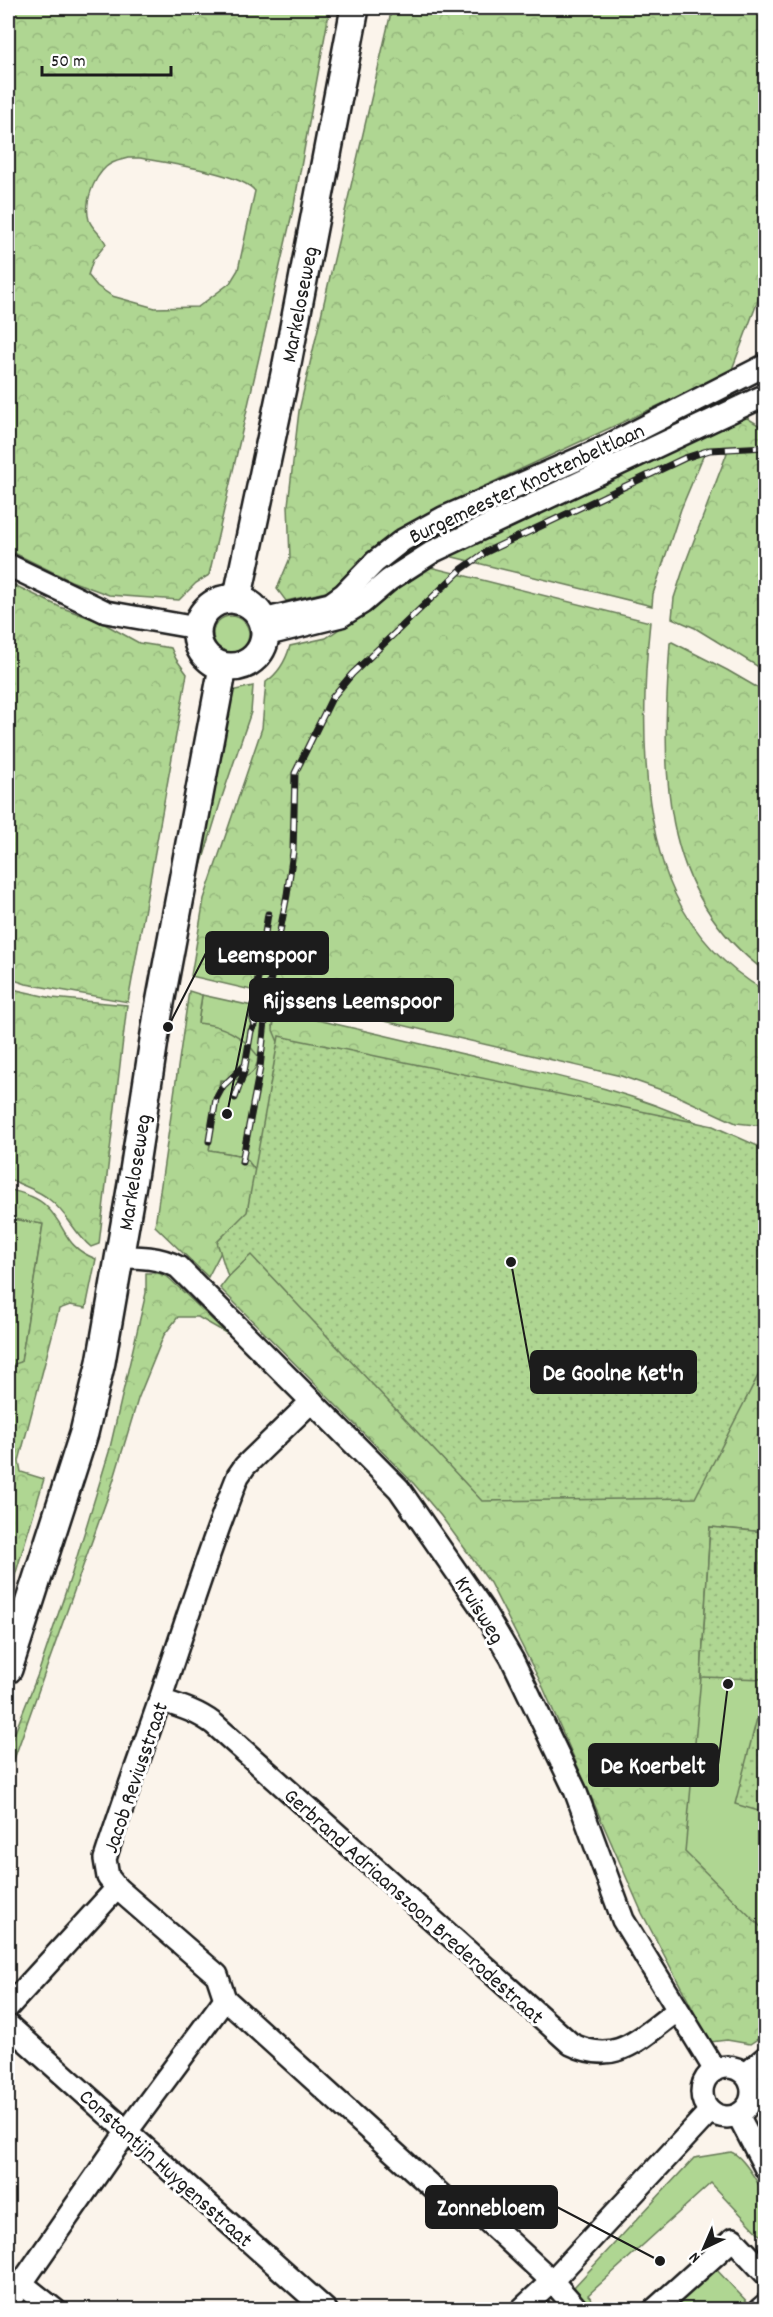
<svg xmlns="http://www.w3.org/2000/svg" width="773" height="2317" font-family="Dekko,sans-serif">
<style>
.grass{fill:#afd692;stroke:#667957;stroke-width:1.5}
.forest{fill:url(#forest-crowns);stroke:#667957;stroke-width:1.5;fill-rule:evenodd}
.park{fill:url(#park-dots);stroke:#667957;stroke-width:1.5}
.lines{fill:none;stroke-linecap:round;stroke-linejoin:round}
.minor-casing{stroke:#1c1c1c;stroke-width:26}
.major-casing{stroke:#1c1c1c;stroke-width:32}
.minor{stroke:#fff;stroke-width:21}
.major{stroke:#fff;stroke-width:27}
.rail-casing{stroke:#1c1c1c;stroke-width:7}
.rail{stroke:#fff;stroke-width:4.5;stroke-dasharray:14;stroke-linecap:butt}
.labels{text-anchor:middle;stroke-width:6;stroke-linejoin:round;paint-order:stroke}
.street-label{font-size:22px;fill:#1c1c1c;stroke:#fff}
.leader{fill:none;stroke:#1c1c1c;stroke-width:2}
.callout-dot{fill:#1c1c1c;stroke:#fff;stroke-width:2}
.callout{fill:#1c1c1c;stroke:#1c1c1c;stroke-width:2}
.callout-label{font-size:24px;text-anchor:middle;font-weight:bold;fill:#fff}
</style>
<defs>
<pattern id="forest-crowns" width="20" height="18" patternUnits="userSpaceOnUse" patternTransform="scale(1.5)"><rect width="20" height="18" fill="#afd692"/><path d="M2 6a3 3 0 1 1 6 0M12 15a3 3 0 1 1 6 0" fill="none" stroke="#96b77d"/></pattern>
<pattern id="park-dots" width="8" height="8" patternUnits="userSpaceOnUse" patternTransform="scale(1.5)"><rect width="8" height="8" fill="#afd692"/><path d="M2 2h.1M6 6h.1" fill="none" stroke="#96b77d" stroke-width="1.8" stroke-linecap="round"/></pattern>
</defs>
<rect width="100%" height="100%" fill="#fbf4eb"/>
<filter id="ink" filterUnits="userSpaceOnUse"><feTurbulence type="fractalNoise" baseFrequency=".0167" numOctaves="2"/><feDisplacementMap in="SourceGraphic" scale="12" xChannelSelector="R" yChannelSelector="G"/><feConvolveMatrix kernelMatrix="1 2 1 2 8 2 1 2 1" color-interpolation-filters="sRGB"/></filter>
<g filter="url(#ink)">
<g class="grass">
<circle cx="231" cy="634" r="18"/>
<polygon points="253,686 251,712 222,797 193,892 231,691"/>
<polygon points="202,995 275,1011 273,1026 281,1049 258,1174 244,1156 209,1150 221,1080 241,1079 198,1023"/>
<polygon points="8,1218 43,1224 21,1363 8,1366"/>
<polygon points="699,1517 765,1518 765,2043 745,1985 682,1851"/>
<path d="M731 2152C743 2156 763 2189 766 2202 768 2214 766 2228 765 2240L711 2183 588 2295 600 2309H592L574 2287 694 2158Z"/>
<polygon points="713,2266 754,2309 667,2310"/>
</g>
<g class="forest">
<path d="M8 8H330L294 205 209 575 196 583 179 600 109 595 71 581 8 550ZM128 158H140C165 163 241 173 255 191L238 270 230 283 198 307 155 308 112 296 97 286 88 275 93 260 106 244C102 235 92 229 89 220 84 203 93 179 106 167 112 161 121 160 128 158Z"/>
<polygon points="392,8 615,8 633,10 634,8 765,8 765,282 731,372 437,508 405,526 373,548 330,591 286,601 277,589 290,558 288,505 299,411"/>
<polygon points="734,390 733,407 348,598 414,540"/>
<polygon points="744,416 765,429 765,671 695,628 672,618 674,598 685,564 727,453 707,447 681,509 653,594 652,606 449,556"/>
<path d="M430 567 650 622C645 669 643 716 646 763 652 860 678 940 765 991V1126L736 1123 673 1094 621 1076 191 976 204 899 262 728 266 682C279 673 286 660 290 646L326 638Z"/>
<polygon points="8,582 60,607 101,622 139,643 171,648 176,659 187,674 128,1002 26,984 8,978"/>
<path d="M672 642 727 670 765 692V971C656 892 662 764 670 643Z"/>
<path d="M8 988 52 998 127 1005 99 1244 91 1247C74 1233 67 1213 50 1200 38 1189 21 1186 8 1178Z"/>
<path d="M189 991 202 995 198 1023C224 1025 243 1036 258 1056 258 1078 238 1081 220 1080L209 1150 244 1156 258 1174 250 1209 221 1252 208 1277 155 1226Z"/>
<path d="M275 1011C344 1025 412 1042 480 1058 556 1076 627 1090 698 1123L281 1049 273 1030Z"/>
<path d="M8 1189C21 1193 36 1196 46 1206 68 1227 62 1246 96 1259L86 1308 70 1305 59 1309 19 1461 21 1472 44 1479 8 1599V1478L15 1430 8 1427V1366L21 1362 43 1224 8 1218Z"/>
<polygon points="335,1233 765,1305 765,1460 756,1467 765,1488 765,1532 710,1527 701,1677 685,1852 765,1931 765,2034 750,2044 727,2040 710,2042 642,1913 542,1685 490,1583 441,1516 414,1484 220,1288 245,1255"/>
<polygon points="146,1273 159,1273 169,1278 226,1333 198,1317 178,1317 164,1335 138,1399 113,1482 8,1776 8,1750 38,1674 72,1573 109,1452 146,1293"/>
</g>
<g class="park">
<polygon points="279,1036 713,1126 762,1148 765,1147 765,1362 695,1498 482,1501 251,1255 228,1277 217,1242 247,1212"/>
<polygon points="710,1527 765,1532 765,1679 701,1677"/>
<polygon points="765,1687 765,1813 735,1804"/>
</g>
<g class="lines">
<defs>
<g id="minor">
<polyline points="8,565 106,612 197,628"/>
<polyline points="263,620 330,604 344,594 375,562 403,540 443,518 599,450 766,365"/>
<polyline points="265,635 341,616 362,603 389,580 434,551 766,395"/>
<path d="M119 1257C141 1257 159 1257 178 1267L399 1489 483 1610 512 1659 575 1790 623 1920 715 2070"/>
<path d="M312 1401 245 1466 238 1476C210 1546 187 1619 163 1691 144 1747 123 1802 105 1859L108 1877 117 1888 217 1975 225 1999 452 2205 483 2217 552 2281 578 2310"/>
<path d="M160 1700C179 1706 197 1711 214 1724L571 2044C618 2067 640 2037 677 2011"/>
<polyline points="8,2007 117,1888"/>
<polyline points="8,2025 326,2310"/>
<circle cx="727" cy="2092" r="25"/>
<polyline points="746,2074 766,2057"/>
<polyline points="738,2115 766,2169"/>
<polyline points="21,2283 55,2310"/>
<polyline points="8,2303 128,2130 225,1999"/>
<polyline points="521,2310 552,2281 710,2111"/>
<polyline points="654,2310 733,2239 766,2274"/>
<polyline points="759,2310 766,2304"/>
</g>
<g id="major">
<circle cx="231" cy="633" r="34"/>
<polyline points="237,600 286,369 355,8"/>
<polyline points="8,1669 84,1433 101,1362 132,1184 158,1014 223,667"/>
</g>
</defs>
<use href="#minor" class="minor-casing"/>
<use href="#major" class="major-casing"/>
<use href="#minor" class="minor"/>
<use href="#major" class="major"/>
<defs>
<g id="rail">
<polyline points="255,1025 252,1016 268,914"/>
<polyline points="235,1098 244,1072 251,1031 258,1018"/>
<polyline points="209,1141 216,1099 223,1086 244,1066"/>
<polyline points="242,1162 260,1068 268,993 287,895 293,852 295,773 332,698 352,674 462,569 486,552 685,458 710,450 766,447"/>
</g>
</defs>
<use href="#rail" class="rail-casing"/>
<use href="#rail" class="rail"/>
</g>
</g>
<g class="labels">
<g class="street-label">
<text transform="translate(298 304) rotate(-79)" y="8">Markeloseweg</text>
<text transform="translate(526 482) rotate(-25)" y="8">Burgemeester Knottenbeltlaan</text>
<text transform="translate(133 1172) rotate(-81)" y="8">Markeloseweg</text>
<text transform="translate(481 1609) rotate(58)" y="8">Kruisweg</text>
<text transform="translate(134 1777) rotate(-71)" y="8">Jacob Reviusstraat</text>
<text transform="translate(415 1905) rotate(42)" y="8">Gerbrand Adriaanszoon Brederodestraat</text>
<text transform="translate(167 2167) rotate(42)" y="8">Constantijn Huygensstraat</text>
</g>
</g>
<path class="leader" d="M168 1027L206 953M227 1114L250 1000M511 1262L531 1372M728 1684L718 1765M660 2261L557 2207"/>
<g class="callout-dot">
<circle cx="168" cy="1027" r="6"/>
<circle cx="227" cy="1114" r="6"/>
<circle cx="511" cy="1262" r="6"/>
<circle cx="728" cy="1684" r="6"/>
<circle cx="660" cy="2261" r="6"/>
</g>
<g class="callout">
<rect x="206" y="932" width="122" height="42" rx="6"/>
<rect x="250" y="979" width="203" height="42" rx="6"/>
<rect x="531" y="1351" width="165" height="42" rx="6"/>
<rect x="589" y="1744" width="129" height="42" rx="6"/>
<rect x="426" y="2186" width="131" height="42" rx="6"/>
</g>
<g class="callout-label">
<text x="267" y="962">Leemspoor</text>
<text x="352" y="1008">Rijssens Leemspoor</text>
<text x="613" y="1380">De Goolne Ket'n</text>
<text x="653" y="1773">De Koerbelt</text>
<text x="491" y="2215">Zonnebloem</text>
</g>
<rect width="773" height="2317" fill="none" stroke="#fff" stroke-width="30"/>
<rect x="15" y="15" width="743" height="2287" fill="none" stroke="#1c1c1c" stroke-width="2" filter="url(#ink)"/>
<g transform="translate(704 2248) rotate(224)" stroke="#ffffff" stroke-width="4.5" paint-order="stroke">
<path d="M0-4.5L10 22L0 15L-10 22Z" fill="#1c1c1c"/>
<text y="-9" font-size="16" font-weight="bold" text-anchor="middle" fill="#1c1c1c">N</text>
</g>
<path d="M42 66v9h129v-9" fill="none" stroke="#1c1c1c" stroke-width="3"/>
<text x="51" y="66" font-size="18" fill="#1c1c1c" stroke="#ffffff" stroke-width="4.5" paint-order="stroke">50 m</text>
</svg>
